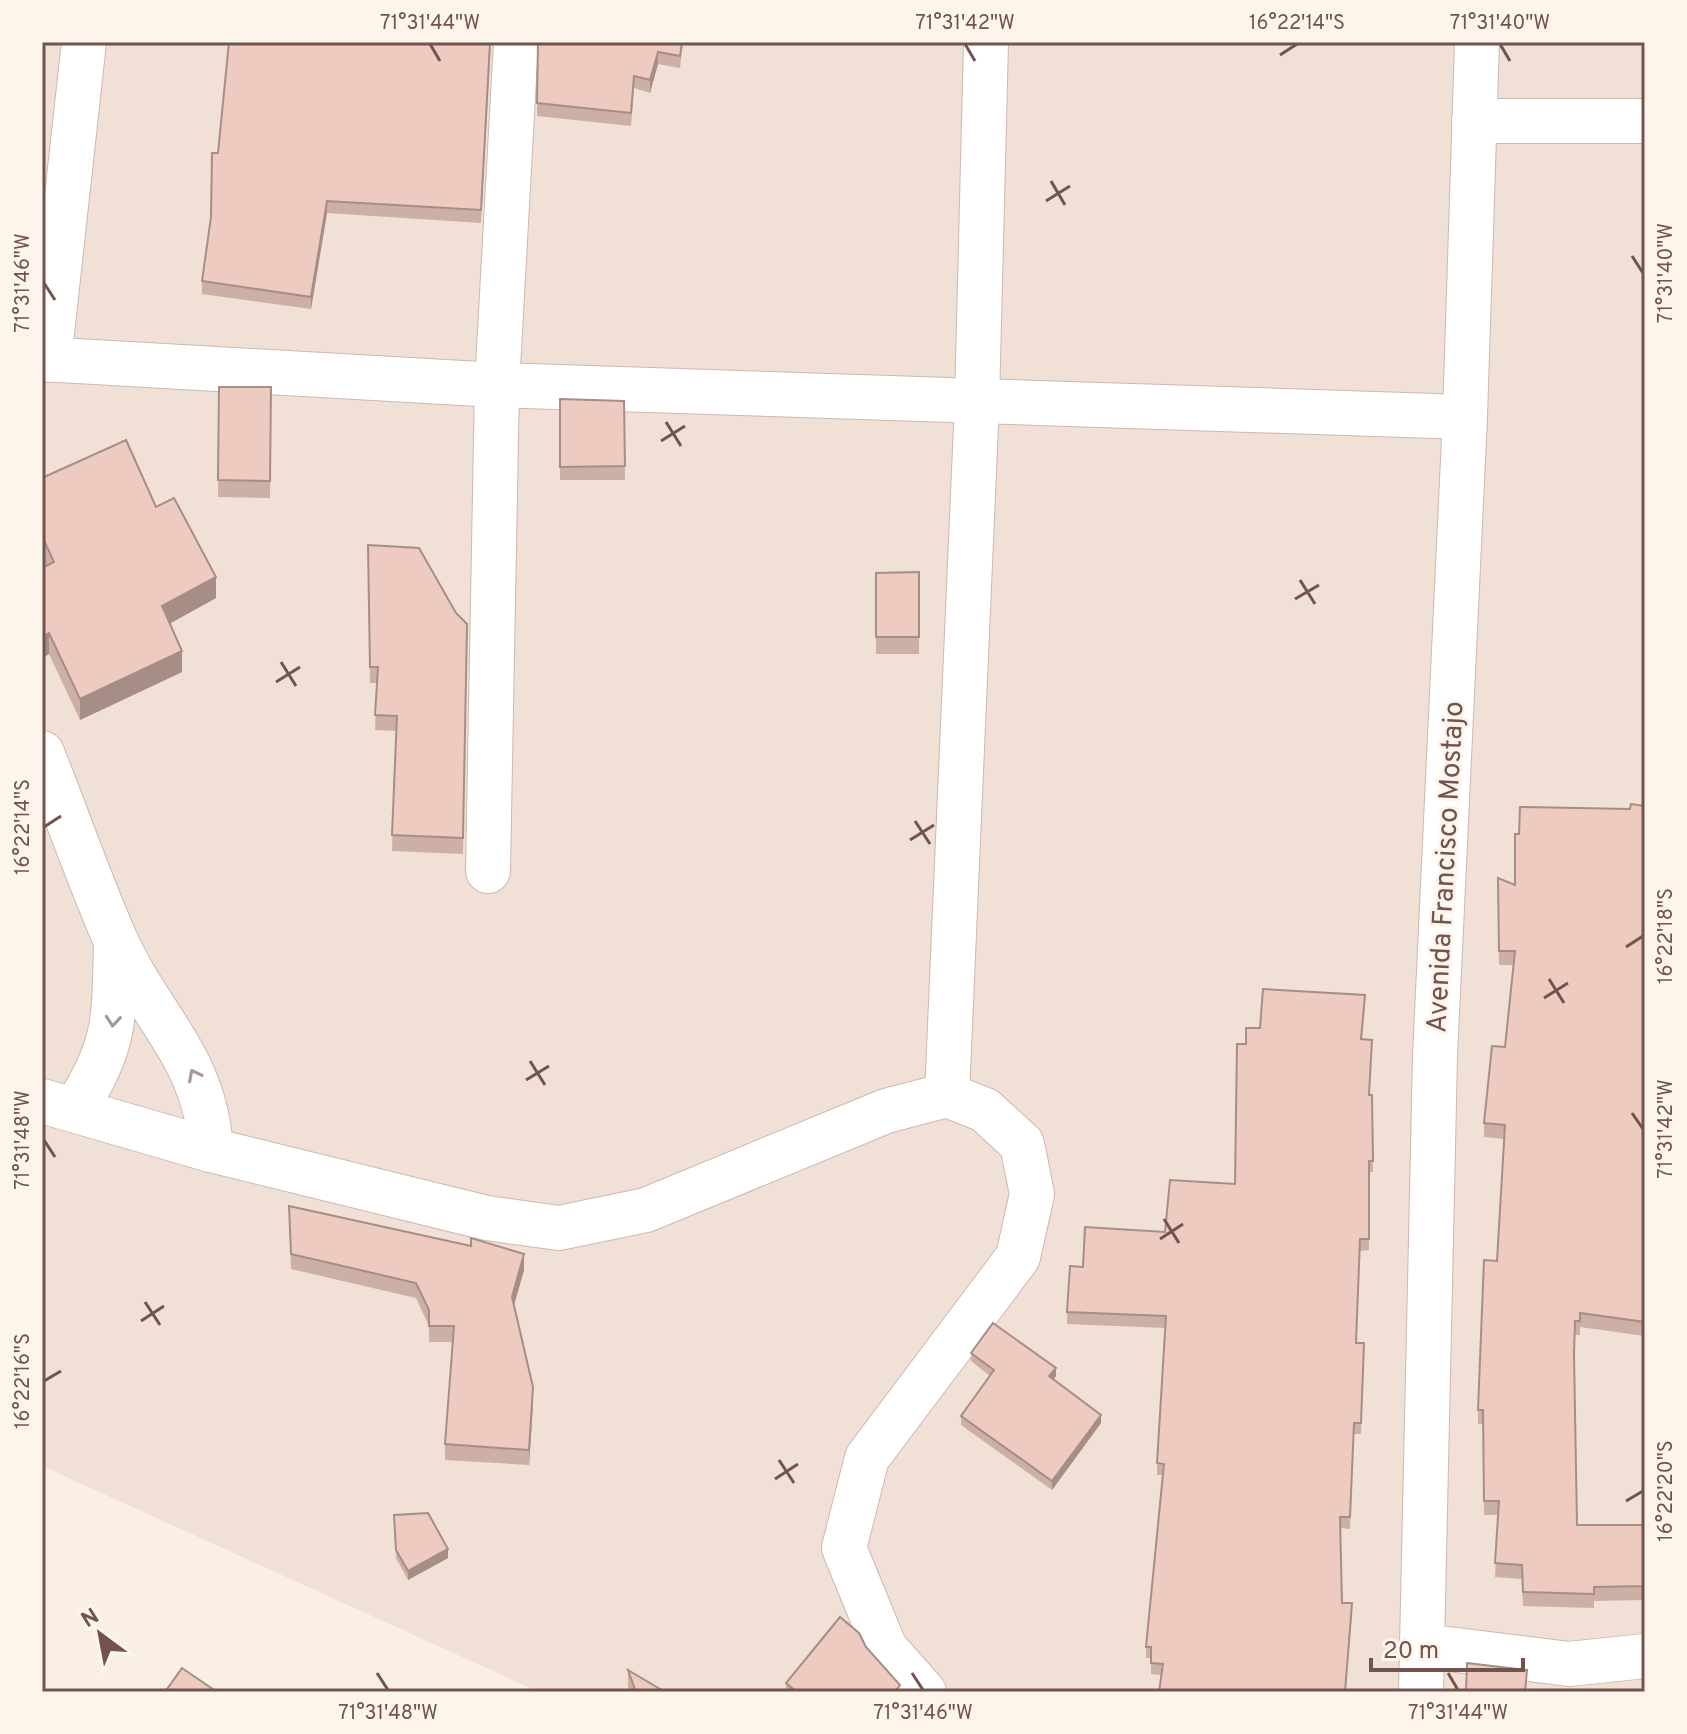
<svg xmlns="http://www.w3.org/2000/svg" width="1687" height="1734" font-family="Overpass,sans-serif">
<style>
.residential{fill:#f1e0d5}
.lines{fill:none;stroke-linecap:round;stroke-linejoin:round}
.minor-casing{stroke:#cdb8b0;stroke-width:46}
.minor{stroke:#fff;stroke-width:44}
.wall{fill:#ccafa5}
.shaded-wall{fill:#a68e86}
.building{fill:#edcbc0;stroke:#a68e86;stroke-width:2}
.oneway{stroke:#aa9894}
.ticks{fill:none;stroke:#71544d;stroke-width:3}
.labels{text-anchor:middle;stroke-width:6;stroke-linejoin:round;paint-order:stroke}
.street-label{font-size:28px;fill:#71544d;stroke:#fdf4ec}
.neatline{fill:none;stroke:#71544d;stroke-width:3}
.ticks-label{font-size:20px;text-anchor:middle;fill:#71544d}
</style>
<rect width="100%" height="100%" fill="#faefe6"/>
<polygon class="residential" points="42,42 1645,42 1645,1692 539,1692 42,1466"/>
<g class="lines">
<defs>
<g id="minor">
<polyline points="1474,121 1645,121"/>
<polyline points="42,359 497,385 1465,417"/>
<polyline points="49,360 84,42"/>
<path d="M42 753C67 815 89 880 116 941 151 1019 206 1058 211 1150"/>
<polyline points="488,871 497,385 516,42"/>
<polyline points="947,1095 977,402 986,42"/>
<polyline points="42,1101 211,1150 487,1218 559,1228 646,1210 886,1111 947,1095 985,1110 1022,1144 1032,1194 1018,1257 867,1458 844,1548 885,1648 924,1692"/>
<path d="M75 1109C117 1045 114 1017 116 943"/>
<polyline points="1424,1646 1569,1664 1645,1656"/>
<polyline points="1421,1692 1435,1056 1465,417 1477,42"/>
</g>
</defs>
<use href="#minor" class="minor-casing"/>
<use href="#minor" class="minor"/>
</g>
<g class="wall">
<polygon points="491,42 481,223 327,213 311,309 202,294 202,281 211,217 218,153"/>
<polygon points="538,42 683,42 680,68 658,64 650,93 634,88 631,126 537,116"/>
<polygon points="219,387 271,387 270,498 218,497"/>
<polygon points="560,399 624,401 625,480 560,480"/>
<polygon points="42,478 156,507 216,598 170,623 182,672 80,720 49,654 44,657 42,654 42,568 46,566 42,557"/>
<polygon points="368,545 456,613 467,624 463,854 392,851 396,731 375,730 377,683 370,683"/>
<polygon points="919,572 919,654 876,654 876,573"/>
<polygon points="1645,806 1645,1336 1580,1327 1580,1335 1575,1335 1574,1363 1577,1525 1645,1525 1645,1600 1594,1601 1594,1608 1523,1606 1522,1579 1495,1577 1498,1515 1484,1515 1483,1424 1478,1424 1478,1410 1497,1261 1504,1139 1484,1137 1484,1123 1505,1047 1514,965 1499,965 1498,878 1515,885 1630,809"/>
<polygon points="1365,1007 1362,1039 1370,1095 1372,1095 1373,1172 1369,1172 1369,1250 1360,1251 1356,1343 1364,1343 1361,1434 1354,1434 1350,1529 1340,1528 1342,1603 1352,1614 1161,1675 1151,1674 1151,1658 1146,1658 1146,1647 1162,1475 1157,1475 1157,1463 1166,1328 1067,1324 1067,1312 1083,1267 1165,1232 1235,1184 1246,1044"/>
<polygon points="289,1206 524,1270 514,1305 533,1402 529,1465 445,1460 445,1444 453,1342 429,1342 429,1326 416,1298 291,1269"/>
<polygon points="971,1353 1056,1376 1054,1379 1101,1423 1052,1490 961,1425 961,1416 990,1376 971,1361"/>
<polygon points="394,1515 448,1558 408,1580 396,1558"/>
<polygon points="866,1647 900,1692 786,1692 786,1683"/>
<polygon points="628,1670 665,1692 630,1692 628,1687"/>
</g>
<g class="shaded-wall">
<polygon points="658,52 658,64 650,93 650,80"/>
<polygon points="327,201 327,213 311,309 311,297"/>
<polygon points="216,577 216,598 162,628 162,606"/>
<polygon points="49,633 49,654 44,657 44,636"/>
<polygon points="182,651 182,672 80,720 80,699"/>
<polygon points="524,1254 524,1270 512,1312 512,1297"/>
<polygon points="1056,1368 1056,1376 1049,1385 1049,1376"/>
<polygon points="533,1387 533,1402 529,1465 529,1450"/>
<polygon points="1101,1415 1101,1423 1052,1490 1052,1481"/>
<polygon points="448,1549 448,1558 408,1580 408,1571"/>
<polygon points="1352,1603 1352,1614 1345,1692"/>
</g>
<g class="building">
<polygon points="229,42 490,42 481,210 327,201 311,297 202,281 211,217 212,153 218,153"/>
<polygon points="538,42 682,42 680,56 658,52 650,80 634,76 631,113 537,103"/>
<polygon points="219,387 271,387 270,481 218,480"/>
<polygon points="560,399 624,401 625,466 560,467"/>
<polygon points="126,440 156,507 174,498 216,577 162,606 182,651 80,699 49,633 44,636 42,633 42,568 54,562 42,536 42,478"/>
<polygon points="368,545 419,548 456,613 467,624 463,838 392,835 397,716 375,715 378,667 370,667"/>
<polygon points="919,572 919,637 876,637 876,573"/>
<polygon points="1631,804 1645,806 1645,1322 1580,1313 1580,1321 1575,1321 1574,1354 1577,1525 1645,1525 1645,1586 1594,1587 1594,1594 1523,1592 1522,1565 1495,1563 1499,1501 1484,1501 1483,1410 1478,1410 1484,1260 1497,1261 1505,1125 1484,1123 1492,1046 1505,1047 1515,951 1499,951 1498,878 1515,885 1515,834 1519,834 1520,807 1630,809"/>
<polygon points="1263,989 1365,995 1361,1039 1372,1040 1369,1095 1372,1095 1373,1161 1369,1161 1369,1239 1360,1239 1356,1343 1364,1343 1361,1423 1354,1423 1350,1517 1340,1517 1342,1603 1352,1603 1345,1692 1159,1692 1163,1664 1151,1663 1151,1647 1146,1647 1164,1464 1157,1463 1166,1316 1067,1312 1070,1266 1083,1267 1085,1227 1165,1232 1170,1180 1235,1184 1237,1044 1246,1044 1246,1028 1260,1028"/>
<polygon points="289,1206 471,1246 471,1238 524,1254 512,1297 533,1387 529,1450 445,1444 454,1326 429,1326 429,1310 416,1283 291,1254"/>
<polygon points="993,1323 1056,1368 1049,1376 1101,1415 1052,1481 961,1416 994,1370 971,1353"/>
<polygon points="428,1513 448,1549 408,1571 396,1550 394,1515"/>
<polygon points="840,1617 859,1633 866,1647 900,1685 895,1692 797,1692 786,1683"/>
<polygon points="1467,1663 1527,1670 1525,1692 1466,1692"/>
<polygon points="182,1668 217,1692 165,1692"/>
<polygon points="628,1670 665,1692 636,1692"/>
</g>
<defs><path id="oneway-chevron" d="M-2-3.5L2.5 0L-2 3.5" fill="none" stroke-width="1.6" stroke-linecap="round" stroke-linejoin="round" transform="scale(2)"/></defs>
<g class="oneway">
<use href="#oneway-chevron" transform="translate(113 1021) rotate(95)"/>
<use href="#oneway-chevron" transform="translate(194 1075) rotate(-117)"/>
</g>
<path class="ticks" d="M430 44 440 61M965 44 975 61M1500 44 1510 61M1280 55 1297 44M1051 181 1065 205M1046 201 1070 186M1632 256 1643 273M44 283 55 300M666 422 681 446M661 441 685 426M1300 580 1315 604M1295 599 1319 585M281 662 296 686M276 682 300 667M915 821 930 844M44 827 61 816M910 840 934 825M1626 947 1643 936M1549 979 1564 1003M1544 998 1568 983M530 1061 545 1085M526 1080 549 1066M1632 1113 1643 1129M44 1140 55 1157M1164 1219 1179 1243M1160 1239 1183 1224M145 1302 160 1325M141 1321 164 1306M44 1381 61 1371M779 1460 794 1483M775 1479 798 1464M1626 1501 1643 1491M377 1673 388 1690M912 1673 923 1690M1448 1673 1458 1690"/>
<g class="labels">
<g class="street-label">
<text transform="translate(1444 867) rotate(-87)" y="10">Avenida Francisco Mostajo</text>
</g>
</g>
<rect width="1687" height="1734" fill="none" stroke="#fdf4ec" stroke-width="88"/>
<g transform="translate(100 1634) rotate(328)" stroke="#fdf4ec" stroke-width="6" paint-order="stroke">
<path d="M0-6L14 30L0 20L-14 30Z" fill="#71544d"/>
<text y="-12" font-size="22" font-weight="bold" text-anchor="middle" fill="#71544d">N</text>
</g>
<path d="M1371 1658v12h152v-12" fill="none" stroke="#71544d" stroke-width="4"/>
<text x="1383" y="1658" font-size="24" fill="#71544d" stroke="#fdf4ec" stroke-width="6" paint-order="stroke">20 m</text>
<rect x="44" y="44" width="1599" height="1646" class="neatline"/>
<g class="ticks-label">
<text x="430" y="29">71°31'44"W</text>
<text x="965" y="29">71°31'42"W</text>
<text x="1297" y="29">16°22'14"S</text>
<text x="1500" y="29">71°31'40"W</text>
<text transform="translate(1665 273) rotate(-90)" y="7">71°31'40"W</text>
<text transform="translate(22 283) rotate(-90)" y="7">71°31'46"W</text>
<text transform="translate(22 827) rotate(-90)" y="7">16°22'14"S</text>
<text transform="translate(1665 936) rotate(-90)" y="7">16°22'18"S</text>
<text transform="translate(1665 1129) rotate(-90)" y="7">71°31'42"W</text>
<text transform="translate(22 1140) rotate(-90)" y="7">71°31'48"W</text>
<text transform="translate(22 1381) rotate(-90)" y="7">16°22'16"S</text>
<text transform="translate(1665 1491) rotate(-90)" y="7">16°22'20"S</text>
<text x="388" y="1719">71°31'48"W</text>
<text x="923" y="1719">71°31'46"W</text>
<text x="1458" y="1719">71°31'44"W</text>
</g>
</svg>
